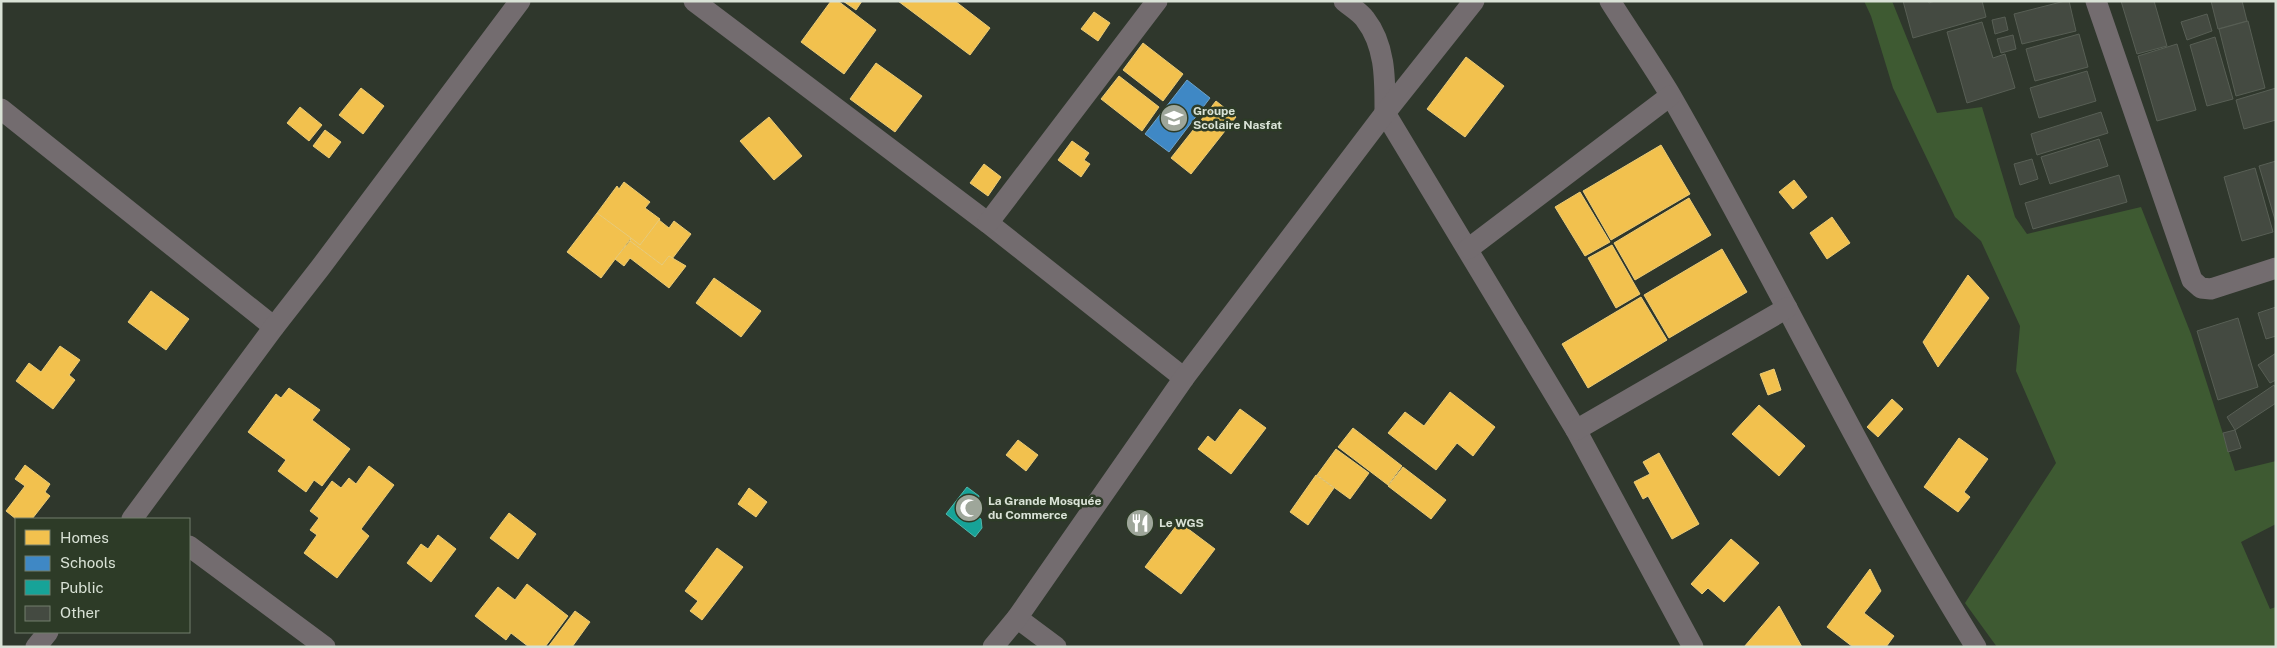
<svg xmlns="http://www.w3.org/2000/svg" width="2277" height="648" font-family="'Public Sans',sans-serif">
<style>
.green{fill:#3e5a32}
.homes{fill:#f2c14e;stroke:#eacb77}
.schools{fill:#3f88c5;stroke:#6da3ca}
.public{fill:#17a398;stroke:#51b6ab}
.building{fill:#444a41;stroke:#585f55}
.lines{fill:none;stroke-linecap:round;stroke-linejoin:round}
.street{stroke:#736c6f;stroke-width:21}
.labels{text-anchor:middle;stroke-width:5;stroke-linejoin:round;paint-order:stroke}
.poi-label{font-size:12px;font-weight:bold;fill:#d9e2d6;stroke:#2d3b27;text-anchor:start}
</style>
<rect width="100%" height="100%" fill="#2f372c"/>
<polygon class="green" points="1864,1 1892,1 1937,113 1982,107 2015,217 2027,234 2141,207 2191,334 2235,471 2276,461 2276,524 2241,542 2270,609 2276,607 2276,647 1997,647 1965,603 2056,463 2016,371 2020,326 1981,241 1955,217 1893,88 1871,16"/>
<g class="homes">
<polygon points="831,1 838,1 876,30 844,74 801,42"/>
<polygon points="843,1 862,1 856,10"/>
<polygon points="898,1 955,1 990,28 970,55"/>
<polygon points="1094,12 1110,23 1098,41 1081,29"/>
<polygon points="1143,43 1183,74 1163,101 1123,70"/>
<polygon points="1466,57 1504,86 1465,137 1427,109"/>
<polygon points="876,63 922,96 895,132 850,99"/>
<polygon points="1119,76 1159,107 1142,131 1101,99"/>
<polygon points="361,88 384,106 363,134 339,115"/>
<polygon points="1216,101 1236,117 1191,174 1171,158"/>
<polygon points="300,107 322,125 309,141 287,123"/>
<polygon points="769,117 802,156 774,180 740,141"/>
<polygon points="325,130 341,142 329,158 313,146"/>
<polygon points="1072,141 1089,153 1084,160 1090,164 1081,177 1058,160"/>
<polygon points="1661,145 1690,194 1611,240 1583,191"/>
<polygon points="984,164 1001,177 988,196 970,183"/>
<polygon points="1794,180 1807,197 1793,209 1779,192"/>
<polygon points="624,182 650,202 645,208 660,219 640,245 597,213 617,186 619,189"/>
<polygon points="1580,192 1610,242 1585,256 1555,207"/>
<polygon points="1689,198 1711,235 1635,280 1614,243"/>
<polygon points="597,213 631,238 601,278 567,252"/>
<polygon points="1832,217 1850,243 1827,259 1810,233"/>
<polygon points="659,220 669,228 674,221 691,234 672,259 669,256 662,265 630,241 631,238 640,245"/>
<polygon points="630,241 662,265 669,256 686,266 669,288 630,258 624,266 615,259"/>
<polygon points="1612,245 1640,294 1616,308 1588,258"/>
<polygon points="1722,249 1747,292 1669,338 1644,295"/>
<polygon points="1968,275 1989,298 1938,367 1923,342"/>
<polygon points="714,278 761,311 741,337 696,303"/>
<polygon points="151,291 189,319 166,350 128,322"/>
<polygon points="1641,297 1667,340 1588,388 1562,344"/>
<polygon points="60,346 80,360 69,375 75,380 53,409 16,381 29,363 41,372"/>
<polygon points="1774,369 1781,390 1768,395 1760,374"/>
<polygon points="289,388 320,410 312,420 350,449 322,486 314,480 306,492 278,471 286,460 248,432 276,394 281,398"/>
<polygon points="1450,392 1495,427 1473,456 1457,443 1436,470 1388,433 1405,412 1424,426"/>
<polygon points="1892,399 1903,409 1878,437 1867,427"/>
<polygon points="1759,405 1805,446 1779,476 1732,434"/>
<polygon points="1240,409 1266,428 1231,474 1198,449 1208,436 1215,442"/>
<polygon points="1353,428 1402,466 1388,485 1338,447"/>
<polygon points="1959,438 1988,459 1964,492 1970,497 1958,512 1924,487"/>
<polygon points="1018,440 1038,455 1026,471 1006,455"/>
<polygon points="1336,449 1369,473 1350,499 1317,475"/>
<polygon points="1659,453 1699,524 1672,539 1648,496 1643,499 1634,482 1650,474 1643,462"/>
<polygon points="25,465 50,484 45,492 50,496 32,519 16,519 6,511 25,486 15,479"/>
<polygon points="369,466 394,485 361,529 369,536 337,578 304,553 317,535 310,530 319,518 310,511 332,481 341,488 349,478 356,484"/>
<polygon points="1403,467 1446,500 1431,519 1388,486"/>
<polygon points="1316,475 1334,488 1308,525 1290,512"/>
<polygon points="749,488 767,502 756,517 738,504"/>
<polygon points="509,513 536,534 518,559 490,538"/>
<polygon points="1179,522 1215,549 1181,594 1145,567"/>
<polygon points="438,535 456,549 431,582 407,563 421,544 428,549"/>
<polygon points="1731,539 1759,563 1724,602 1708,588 1702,594 1691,584"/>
<polygon points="717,548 743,567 702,620 690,611 698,601 685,591"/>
<polygon points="1870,569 1881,591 1864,613 1894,636 1886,647 1853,647 1827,627"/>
<polygon points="527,584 568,616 545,647 529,647 511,633 506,640 475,616 498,587 515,600"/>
<polygon points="1779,606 1802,647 1744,647"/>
<polygon points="575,611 590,622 572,647 548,647"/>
</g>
<polygon class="schools" points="1187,80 1210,98 1169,152 1145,134"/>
<polygon class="public" points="967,487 979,496 975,514 981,519 982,528 975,537 946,514"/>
<g class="building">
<polygon points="1903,1 1928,1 1929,3 1935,1 1982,1 1986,17 1913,38"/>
<polygon points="2065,1 2069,1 2076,31 2022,44 2014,14"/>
<polygon points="2121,1 2154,1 2167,46 2137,54"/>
<polygon points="2211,1 2242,1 2247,21 2218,29"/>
<polygon points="2207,14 2212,31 2187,40 2181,22"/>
<polygon points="2005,17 2008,30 1995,34 1992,20"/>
<polygon points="2248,21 2265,88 2236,96 2219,29"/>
<polygon points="1982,22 1993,58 2005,54 2015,88 1967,103 1947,32"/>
<polygon points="2079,34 2088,67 2035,81 2026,49"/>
<polygon points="2013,35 2016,49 2001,53 1997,39"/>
<polygon points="2215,37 2233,99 2207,106 2190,45"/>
<polygon points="2177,44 2196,110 2157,121 2138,56"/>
<polygon points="2087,71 2096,101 2039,118 2030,88"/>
<polygon points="2276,88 2276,120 2244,129 2236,100"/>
<polygon points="2101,112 2108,133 2037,155 2031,134"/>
<polygon points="2099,139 2108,166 2050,184 2041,157"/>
<polygon points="2032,159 2038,179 2020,185 2014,164"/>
<polygon points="2276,161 2276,223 2259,166"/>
<polygon points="2255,168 2273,232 2242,241 2224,177"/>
<polygon points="2119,175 2127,202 2033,229 2025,203"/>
<polygon points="2276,307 2276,336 2266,339 2258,313"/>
<polygon points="2238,318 2258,387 2218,400 2197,331"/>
<polygon points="2276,353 2276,380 2270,383 2258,365"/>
<polygon points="2274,385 2276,389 2276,403 2235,430 2227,417"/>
<polygon points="2235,430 2241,448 2228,452 2223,433"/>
</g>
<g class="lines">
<g class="street">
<polyline points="694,1 988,223 1184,378"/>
<path d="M1344 1C1351 7 1360 12 1365 19 1386 46 1385 80 1385 113L1576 430 1693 647"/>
<path d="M1610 1C1630 33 1652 64 1671 96 1776 278 1865 469 1976 647"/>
<polyline points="2096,1 2192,280 2201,288 2211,289 2276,268"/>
<polyline points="1,109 274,327"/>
<polyline points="988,223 1157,1"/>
<polyline points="1468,249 1670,96"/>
<polyline points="1576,430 1787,308"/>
<polyline points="132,519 274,327 320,268 520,1"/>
<polyline points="189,546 325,647"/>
<polyline points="1017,618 1056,647"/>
<polyline points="36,647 48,632"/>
<polyline points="993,647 1017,618 1184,378 1385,113 1474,1"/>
</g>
</g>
<defs>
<symbol id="school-disc" viewBox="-11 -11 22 22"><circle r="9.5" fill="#9ea69a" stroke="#2d3b27"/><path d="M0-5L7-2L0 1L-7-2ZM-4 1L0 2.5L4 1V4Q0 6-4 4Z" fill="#fff"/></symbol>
<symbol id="mosque-disc" viewBox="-11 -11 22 22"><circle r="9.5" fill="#9ea69a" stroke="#2d3b27"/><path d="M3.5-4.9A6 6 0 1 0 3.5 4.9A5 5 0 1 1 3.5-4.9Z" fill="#fff"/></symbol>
<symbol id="restaurant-disc" viewBox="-11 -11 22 22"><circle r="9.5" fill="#9ea69a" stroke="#2d3b27"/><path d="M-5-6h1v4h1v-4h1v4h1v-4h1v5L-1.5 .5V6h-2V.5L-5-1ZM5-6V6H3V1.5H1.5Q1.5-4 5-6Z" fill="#fff"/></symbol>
</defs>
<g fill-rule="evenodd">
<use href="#school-disc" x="1158" y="102" width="32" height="32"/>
<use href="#mosque-disc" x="953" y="492" width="32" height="32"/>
<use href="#restaurant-disc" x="1124" y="507" width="32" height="32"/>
</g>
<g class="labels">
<g class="poi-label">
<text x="1193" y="115">Groupe<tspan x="1193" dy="14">Scolaire Nasfat</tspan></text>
<text x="988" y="505">La Grande Mosquée<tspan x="988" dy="14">du Commerce</tspan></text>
<text x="1159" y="527">Le WGS</text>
</g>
</g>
<rect width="2277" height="648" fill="none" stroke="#d9e2d6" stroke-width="5"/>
<rect x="15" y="518" width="175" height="115" fill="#2d3b27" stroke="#727e6d"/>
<rect x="25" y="530" width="25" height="15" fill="#f2c14e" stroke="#727e6d"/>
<text x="60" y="543" font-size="15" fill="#d9e2d6">Homes</text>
<rect x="25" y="556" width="25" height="15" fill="#3f88c5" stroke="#727e6d"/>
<text x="60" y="568" font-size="15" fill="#d9e2d6">Schools</text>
<rect x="25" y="580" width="25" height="15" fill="#17a398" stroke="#727e6d"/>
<text x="60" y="593" font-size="15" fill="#d9e2d6">Public</text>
<rect x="25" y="606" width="25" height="15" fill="#444a41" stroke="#727e6d"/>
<text x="60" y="618" font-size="15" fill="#d9e2d6">Other</text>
</svg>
